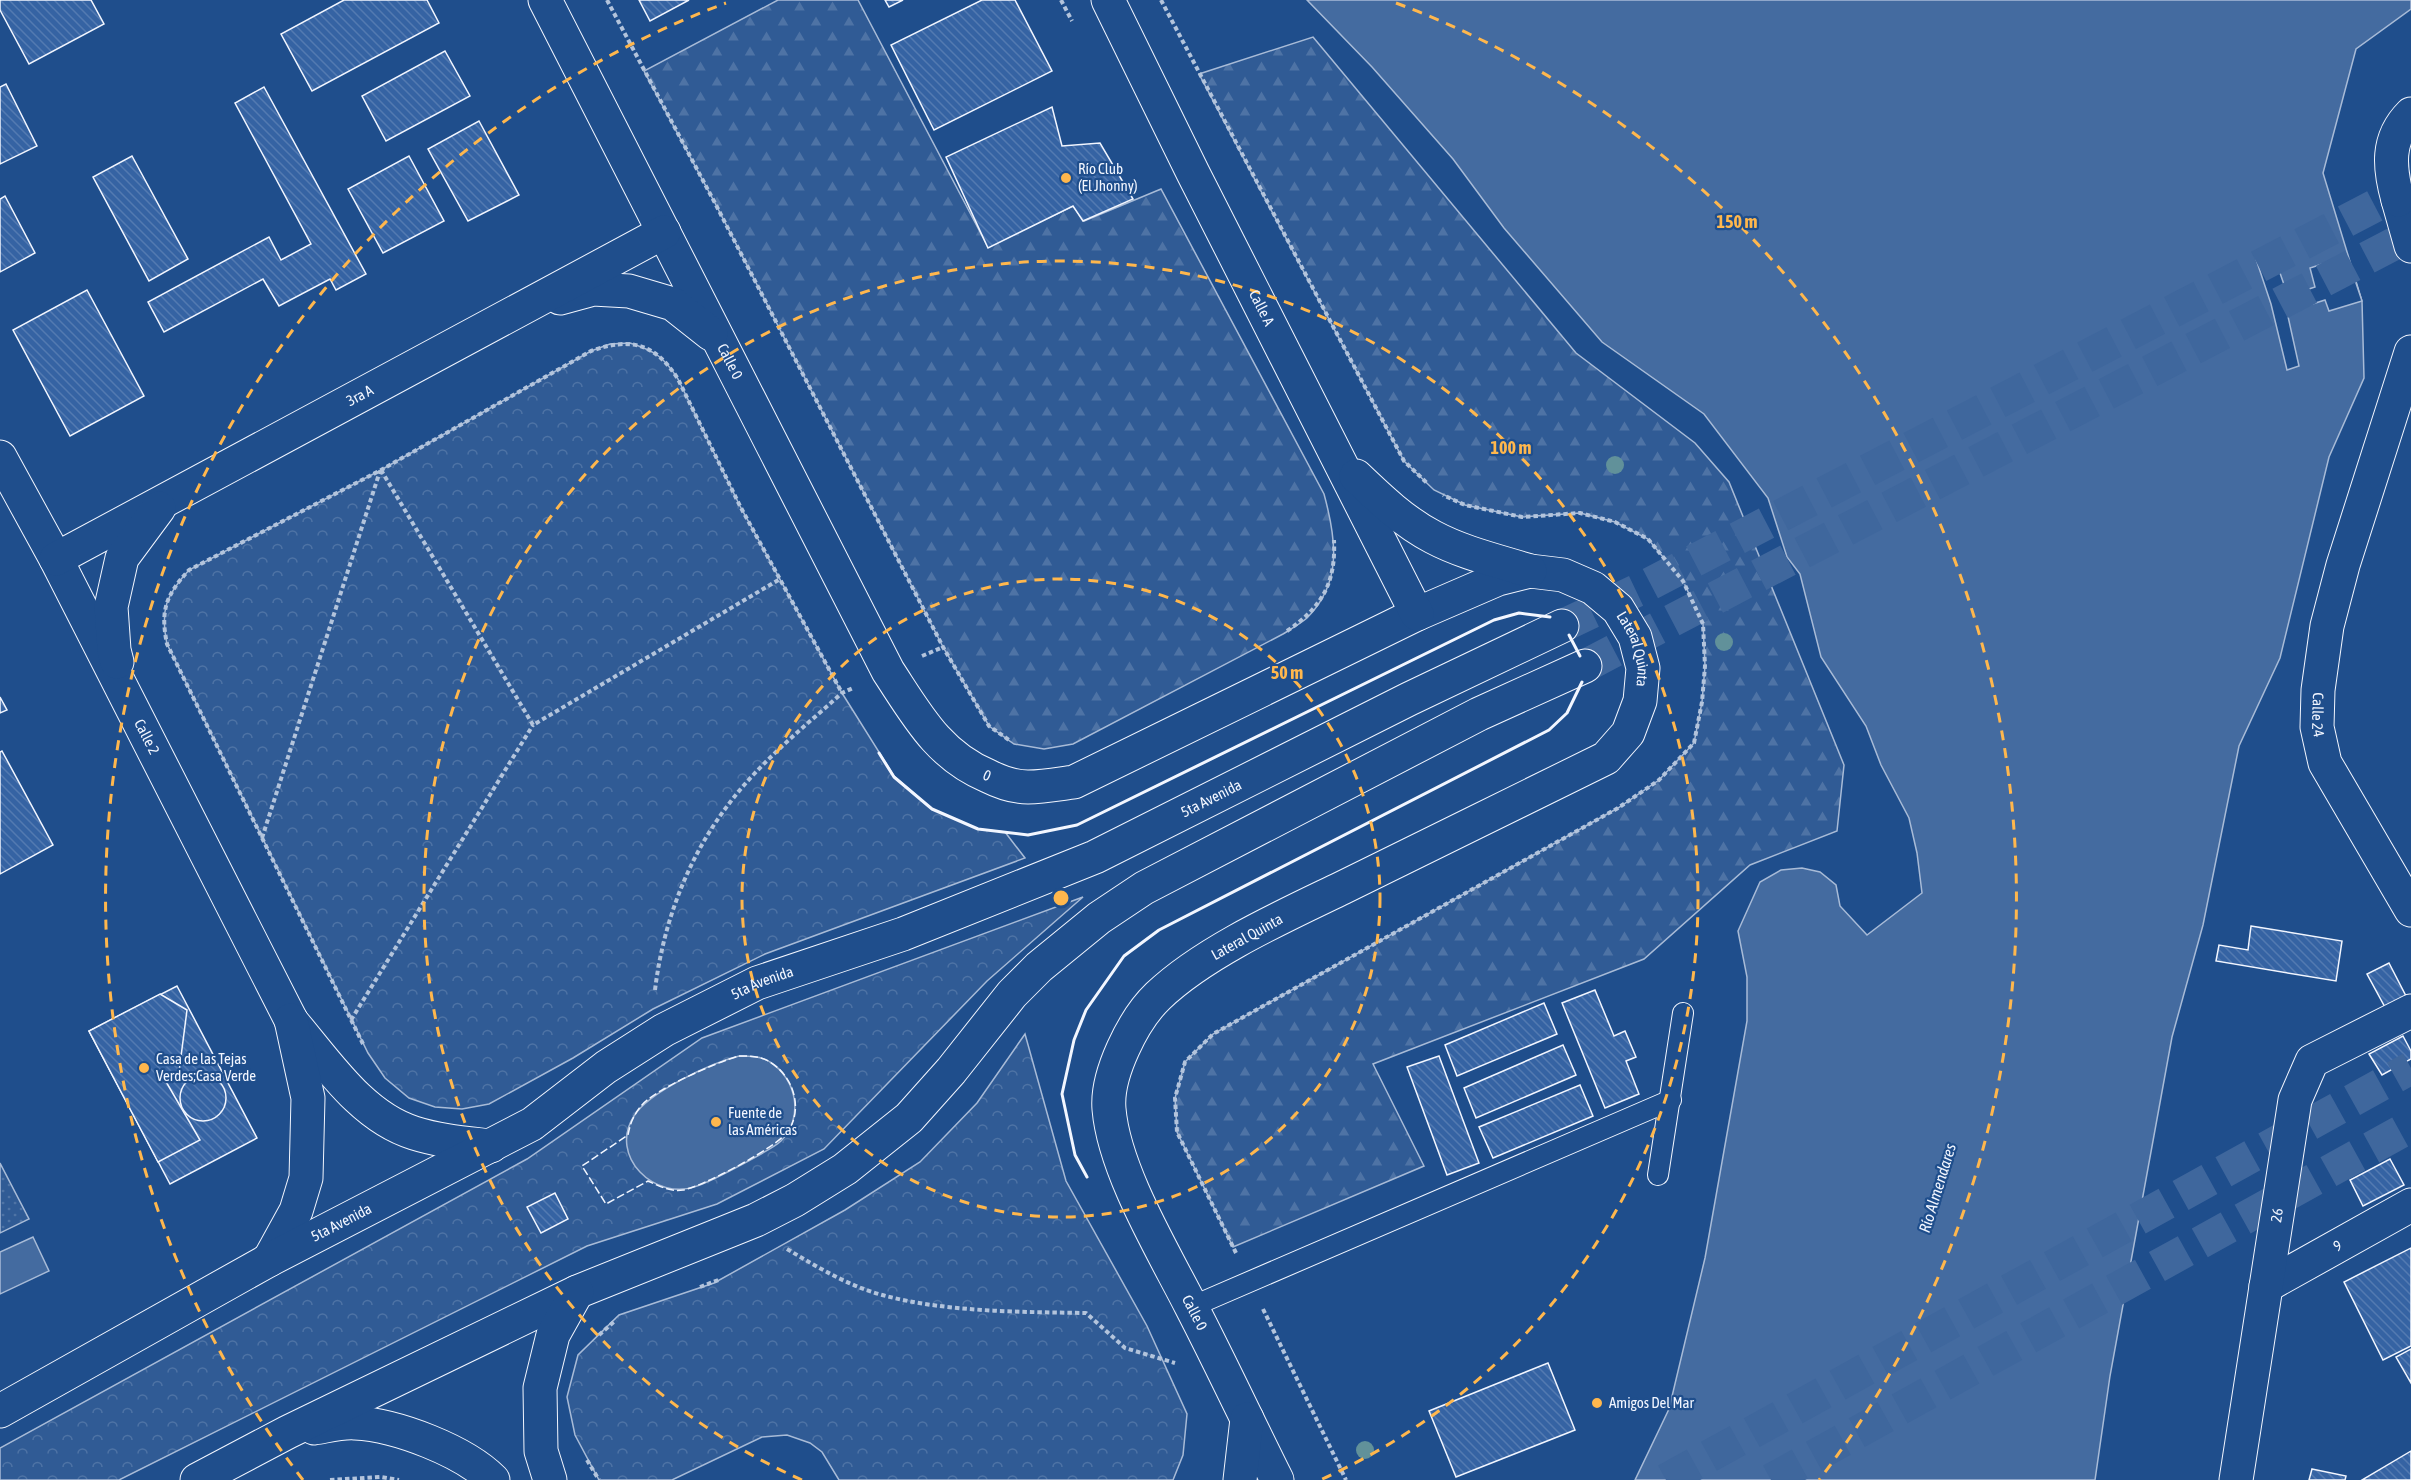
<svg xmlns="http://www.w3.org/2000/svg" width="2411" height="1480" font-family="'Asap Condensed',sans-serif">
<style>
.grass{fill:url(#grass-dots);stroke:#a8bbd7;stroke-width:1.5}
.forest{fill:url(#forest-firs);stroke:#a8bbd7;stroke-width:1.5}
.park{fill:url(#park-crowns);stroke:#a8bbd7;stroke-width:1.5}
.water{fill:#446ba0;stroke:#a8bbd7;stroke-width:1.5}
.pier{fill:#1f4e8c;stroke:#a8bbd7;stroke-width:1.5}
.building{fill:url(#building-back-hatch);stroke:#f2f6ff;stroke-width:1.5}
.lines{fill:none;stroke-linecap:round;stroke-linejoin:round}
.primary-tunnel{stroke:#3f679d;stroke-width:33;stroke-dasharray:33 16;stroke-linecap:butt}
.highway-tunnel{stroke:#3f679d;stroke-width:33;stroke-dasharray:33 16;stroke-linecap:butt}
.lane-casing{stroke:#f2f6ff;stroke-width:22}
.street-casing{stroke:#f2f6ff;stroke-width:35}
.secondary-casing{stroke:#f2f6ff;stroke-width:35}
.highway-casing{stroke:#f2f6ff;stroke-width:35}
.path{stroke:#b3c4dc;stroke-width:4;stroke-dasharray:4.5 3;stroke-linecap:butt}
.lane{stroke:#1f4e8c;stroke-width:20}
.street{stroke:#1f4e8c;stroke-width:33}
.secondary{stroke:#1f4e8c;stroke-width:33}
.highway{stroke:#1f4e8c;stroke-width:33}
.fence{stroke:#f2f6ff;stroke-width:1.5;stroke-dasharray:8 3;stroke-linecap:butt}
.wall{stroke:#f2f6ff;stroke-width:3}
.tree{fill:#61919a}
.ring{fill:none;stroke:#ffb74d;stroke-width:3;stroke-dasharray:10 8}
.poi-dot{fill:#ffb74d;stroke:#1f4e8c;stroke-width:2}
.labels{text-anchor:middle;stroke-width:4.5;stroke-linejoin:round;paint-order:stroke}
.poi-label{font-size:15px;fill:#f2f6ff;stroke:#1f4e8c;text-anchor:start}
.street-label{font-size:15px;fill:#f2f6ff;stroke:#1f4e8c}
.water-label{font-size:16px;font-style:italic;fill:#f2f6ff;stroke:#1f4e8c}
.centre{fill:#ffb74d;stroke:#1f4e8c;stroke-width:3}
.ring-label{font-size:18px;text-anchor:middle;font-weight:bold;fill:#ffb74d;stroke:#1f4e8c;stroke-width:4.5;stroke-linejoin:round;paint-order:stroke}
</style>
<defs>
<pattern id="grass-dots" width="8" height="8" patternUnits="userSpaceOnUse" patternTransform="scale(1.5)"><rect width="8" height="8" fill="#305b95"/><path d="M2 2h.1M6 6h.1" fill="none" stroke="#4e73a5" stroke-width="1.8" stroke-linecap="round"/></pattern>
<pattern id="forest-firs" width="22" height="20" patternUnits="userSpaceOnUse" patternTransform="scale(1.5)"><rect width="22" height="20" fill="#305b95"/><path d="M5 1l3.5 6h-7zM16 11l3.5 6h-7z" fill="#4e73a5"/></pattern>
<pattern id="park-crowns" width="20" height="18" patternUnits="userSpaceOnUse" patternTransform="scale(1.5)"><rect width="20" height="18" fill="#305b95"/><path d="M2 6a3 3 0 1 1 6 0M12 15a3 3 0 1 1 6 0" fill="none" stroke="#4e73a5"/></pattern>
<pattern id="building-back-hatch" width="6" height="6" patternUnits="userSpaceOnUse" patternTransform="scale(1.5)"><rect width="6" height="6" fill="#3563a3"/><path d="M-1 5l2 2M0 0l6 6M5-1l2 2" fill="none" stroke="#537ab1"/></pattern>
</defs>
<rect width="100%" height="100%" fill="#1f4e8c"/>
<polygon class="grass" points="0,1163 29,1219 0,1233"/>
<g class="forest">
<path d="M778 0H858L988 247 1073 206 1084 221 1161 189 1324 494C1336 538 1343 582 1307 618 1300 624 1291 629 1283 634L1073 744 1044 749 1014 744 989 726 943 647 716 205 644 71Z"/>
<polygon points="1313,37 1576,353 1695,443 1729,482 1844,765 1837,831 1750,865 1644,959 1373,1064 1424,1166 1233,1247 1177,1132 1175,1098 1185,1062 1213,1034 1618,808 1659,780 1694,743 1702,702 1705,666 1703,624 1683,581 1648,539 1615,522 1580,513 1522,517 1465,505 1434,490 1404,461 1199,74"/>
</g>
<g class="park">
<path d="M630 343C655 351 664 357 678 379L740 506 842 693 894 776 932 809 978 829 1005 832 1025 858 765 954 653 1009 573 1058 489 1104 462 1109 435 1107 409 1098 385 1078 368 1053 167 644C160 610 166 595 189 570L381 470 591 351 610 344Z"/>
<polygon points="1083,897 987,981 824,1149 717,1204 587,1246 119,1480 0,1480 0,1448 527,1159 702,1038"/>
<polygon points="1025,1034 1066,1181 1147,1326 1187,1414 1183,1455 1173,1480 839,1480 822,1452 810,1443 787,1435 762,1437 672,1480 599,1480 575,1435 567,1397 578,1355 619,1315 714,1283 845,1210 920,1162 977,1103"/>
</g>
<g class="water">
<polygon points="1307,0 2411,0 2411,9 2356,49 2323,173 2362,301 2364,378 2329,457 2280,658 2239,746 2203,925 2172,1037 2110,1376 2095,1480 1635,1480 1669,1409 1705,1258 1747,1021 1747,977 1738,931 1760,882 1781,870 1802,868 1820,872 1836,885 1840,906 1867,935 1922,893 1917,853 1909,818 1881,765 1866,726 1821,657 1800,574 1787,557 1768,498 1704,414 1602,342 1504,228 1453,159 1372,67"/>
<path d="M739 1056C750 1056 761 1056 770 1062 797 1079 804 1118 781 1141 773 1149 710 1182 697 1186 655 1202 608 1156 634 1116 649 1092 711 1063 739 1056Z"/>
<polygon points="33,1237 49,1271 0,1294 0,1252"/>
</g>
<polygon class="pier" points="2272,250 2288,296 2315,287 2310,268 2347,256 2362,301 2329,311 2325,300 2287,312 2299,366 2287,370 2271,304 2255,256"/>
<g class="building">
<polygon points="0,0 91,0 104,24 29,64 0,10"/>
<polygon points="344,0 427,0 439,23 312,91 281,34"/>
<polygon points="639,0 689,0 650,21"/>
<polygon points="885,0 903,0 889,7"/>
<polygon points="982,0 1015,0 1052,71 934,130 891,45"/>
<polygon points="445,51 470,96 386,141 362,96"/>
<polygon points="6,84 37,146 0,164 0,87"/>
<polygon points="264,87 366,274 336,290 330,279 279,306 263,279 164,332 148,302 269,237 281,260 311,244 235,103"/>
<polygon points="1052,107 1062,146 1100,143 1133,199 1083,221 1073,206 988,248 946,157"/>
<polygon points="479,121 519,195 468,221 428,149"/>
<polygon points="132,156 188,259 149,281 93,177"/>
<polygon points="409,156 444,221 383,253 348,189"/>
<polygon points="5,196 35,253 0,272 0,199"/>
<polygon points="87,290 144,396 70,436 13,330"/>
<polygon points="0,697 7,710 0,713"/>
<polygon points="2,751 53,845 0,874 0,752"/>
<polygon points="2251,926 2342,941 2336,981 2216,961 2219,945 2248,950"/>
<polygon points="2389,963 2407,998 2386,1009 2367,974"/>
<polygon points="177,986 257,1138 170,1184 89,1031"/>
<polygon points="1595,990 1614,1036 1625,1031 1636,1057 1626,1061 1639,1094 1605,1108 1562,1003"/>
<polygon points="160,994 187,1010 179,1072 165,1080 200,1140 158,1162 89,1031"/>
<polygon points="1544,1003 1557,1034 1457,1076 1445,1045"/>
<polygon points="2403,1036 2411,1051 2411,1059 2382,1075 2369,1054"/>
<polygon points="1563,1045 1576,1075 1476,1118 1464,1088"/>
<polygon points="1439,1056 1479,1163 1447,1175 1407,1067"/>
<circle cx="203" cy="1098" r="23"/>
<polygon points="1580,1085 1593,1116 1493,1158 1479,1127"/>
<polygon points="2390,1159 2404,1185 2363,1206 2350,1180"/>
<polygon points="555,1193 568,1219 541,1233 527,1207"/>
<polygon points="2411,1248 2411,1346 2383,1360 2344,1282"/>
<polygon points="2411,1349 2411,1383 2396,1357"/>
<polygon points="1548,1363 1575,1430 1456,1477 1429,1411"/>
<polygon points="2411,1451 2411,1480 2362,1480"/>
<polygon points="2312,1469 2346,1476 2345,1480 2309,1480"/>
</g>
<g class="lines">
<g class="primary-tunnel">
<polyline points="1666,1480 2411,1068"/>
<polyline points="1771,1480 2411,1126"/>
</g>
<g class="highway-tunnel">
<polyline points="1562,626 1640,589 2411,187"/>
<polyline points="1585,666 2411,235"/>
</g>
<defs>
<g id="lane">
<polyline points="1658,1175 1683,1013"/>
<polyline points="1191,1307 1671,1100"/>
</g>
<g id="street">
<path id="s1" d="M2266 1286 2411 1205"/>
<path id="s2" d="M2236 1480 2295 1100 2312 1061 2411 1011"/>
</g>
<g id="secondary">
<path id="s3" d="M545 0 888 671C917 715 938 755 988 776 1000 782 1015 787 1028 787 1043 787 1059 784 1074 782L1417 614 1498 579 1530 571 1563 575 1593 588 1618 609 1635 637 1643 668 1640 701 1628 733 1606 758C1518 801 1430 845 1342 888 1284 916 1204 952 1158 996 1133 1020 1106 1075 1109 1109 1114 1170 1163 1251 1191 1306 1221 1364 1248 1422 1277 1480"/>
<path id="s4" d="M1108 0 1193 173 1417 614"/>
<polyline points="2398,200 2411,246"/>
<polyline points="560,298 593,289 629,291 673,304 711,334"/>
<path id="s5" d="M2411 352 2343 565 2327 626 2318 690 2317 727 2325 763 2411 910"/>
<path id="s6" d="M0 457 56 559 291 1020"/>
<path d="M1356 476C1379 498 1404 522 1433 537 1463 553 1498 561 1530 571"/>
<path id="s7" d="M56 559 664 232"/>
<polyline points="117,662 114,650 111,607 122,558 159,508"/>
<polyline points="1240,1480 1247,1419"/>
</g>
<g id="highway">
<path d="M2398 200C2389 168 2386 139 2411 114"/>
<path d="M293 1023C327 1063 362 1117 414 1133 439 1141 465 1143 491 1146"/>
<polyline points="269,1260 296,1211 306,1178 308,1098 291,1020"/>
<path id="s8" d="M0 1411 269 1260 532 1124 606 1067 664 1030 757 983 903 934 1095 857 1409 699 1562 626"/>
<path d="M314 1428C327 1426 342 1422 355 1423 397 1425 464 1451 493 1480"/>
<polyline points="197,1480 288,1432 577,1292 756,1220 795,1200 845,1169 909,1118 951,1071 1012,994 1039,967 1099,918 1144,888 1479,714 1585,666"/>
<polyline points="550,1480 541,1451 540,1388 553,1335 577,1292"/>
</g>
</defs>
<use href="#lane" class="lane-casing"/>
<use href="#street" class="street-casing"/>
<use href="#secondary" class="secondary-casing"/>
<use href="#highway" class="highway-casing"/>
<g class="path">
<polyline points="607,0 716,205 943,647 989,726 1009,740"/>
<polyline points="1061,0 1072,21"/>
<polyline points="1161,0 1404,461 1428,484"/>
<polyline points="381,470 533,725 780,579"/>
<path d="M1287 631C1322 607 1336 583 1334 540"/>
<polyline points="922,656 943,647"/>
<polyline points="262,838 380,471"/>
<path d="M655 990C663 924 687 859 728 805 760 762 803 728 842 693L853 688"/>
<polyline points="351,1020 533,725"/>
<path d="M363 1044 167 644C160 610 166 595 189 570L381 470 591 351C630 337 655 343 678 379L740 506 842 693"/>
<path d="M787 1249C819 1268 850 1287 886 1296 947 1312 1022 1312 1086 1313L1125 1348 1175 1363"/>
<polyline points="1236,1253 1177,1132 1175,1098 1185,1062 1213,1034 1618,808 1659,780 1694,743 1702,702 1705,666 1703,624 1683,581 1648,539 1615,522 1580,513 1522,517 1465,505 1443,495"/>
<polyline points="700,1287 721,1279"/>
<polyline points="1263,1309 1346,1480"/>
<polyline points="599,1335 616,1320"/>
<polyline points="587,1460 599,1480"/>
<polyline points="330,1480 381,1477 399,1480"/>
</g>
<use href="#lane" class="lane"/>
<use href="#street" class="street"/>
<use href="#secondary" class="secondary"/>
<use href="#highway" class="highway"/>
<path class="fence" d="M739 1056C750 1056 761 1056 770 1062 793 1076 803 1107 789 1130 780 1146 702 1187 683 1190 670 1192 659 1186 648 1181L606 1204 582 1166 628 1135C630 1124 633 1116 641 1106 655 1089 717 1062 739 1056Z"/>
<g class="wall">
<polyline points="1569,635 1580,656"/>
<polyline points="879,753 894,777 932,809 978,829 1028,835 1077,825 1494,620 1519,613 1550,617"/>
<polyline points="1087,1177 1075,1155 1062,1094 1074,1040 1086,1010 1124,956 1159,930 1549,730 1567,713 1582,682"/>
</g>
</g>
<g class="tree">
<circle cx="1615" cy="465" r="9"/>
<circle cx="1724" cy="642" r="9"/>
<circle cx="1365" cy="1450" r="9"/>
</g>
<g class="ring">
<circle cx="1061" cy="898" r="319"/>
<path d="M802 1480A637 637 0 1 1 1320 1480"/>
<path d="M303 1480A956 956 0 0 1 726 3M1396 3A956 956 0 0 1 1819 1480"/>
</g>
<g class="poi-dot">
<circle cx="1066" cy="178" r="6"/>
<circle cx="144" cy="1068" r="6"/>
<circle cx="716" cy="1122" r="6"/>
<circle cx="1597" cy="1403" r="6"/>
</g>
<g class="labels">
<g class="poi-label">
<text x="1078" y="174">Río Club<tspan x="1078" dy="17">(El Jhonny)</tspan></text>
<text x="156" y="1064">Casa de las Tejas<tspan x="156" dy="17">Verdes;Casa Verde</tspan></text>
<text x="728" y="1118">Fuente de<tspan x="728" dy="17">las Américas</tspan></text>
<text x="1609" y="1408">Amigos Del Mar</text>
</g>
<g class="street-label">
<text dy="5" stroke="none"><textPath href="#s4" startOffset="344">Calle A</textPath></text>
<text dy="5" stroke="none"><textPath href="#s3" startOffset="406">Calle 0</textPath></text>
<text dy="5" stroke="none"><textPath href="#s7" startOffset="345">3ra A</textPath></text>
<text dy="5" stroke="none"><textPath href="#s3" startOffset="1635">Lateral Quinta</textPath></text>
<text dy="5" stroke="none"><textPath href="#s5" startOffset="376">Calle 24</textPath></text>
<text dy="5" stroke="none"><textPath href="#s6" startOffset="316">Calle 2</textPath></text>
<text dy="5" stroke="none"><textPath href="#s3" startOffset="900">0</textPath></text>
<text dy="5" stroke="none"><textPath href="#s8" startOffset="1362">5ta Avenida</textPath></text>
<text transform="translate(1247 937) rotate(-29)" y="5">Lateral Quinta</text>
<text dy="5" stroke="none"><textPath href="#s8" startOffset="876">5ta Avenida</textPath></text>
<text dy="5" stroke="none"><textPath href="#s2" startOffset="268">26</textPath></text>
<text dy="5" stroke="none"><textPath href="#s8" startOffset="390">5ta Avenida</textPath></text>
<text dy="5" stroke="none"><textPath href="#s1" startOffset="82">9</textPath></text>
<text dy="5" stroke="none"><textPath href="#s3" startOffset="2613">Calle 0</textPath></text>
</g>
<g class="water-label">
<text transform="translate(1937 1188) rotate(-73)" y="6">Río Almendares</text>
</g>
</g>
<circle cx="1061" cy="898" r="9" class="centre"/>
<g class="ring-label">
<text x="1737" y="228">150 m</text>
<text x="1511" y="454">100 m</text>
<text x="1287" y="679">50 m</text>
</g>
</svg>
